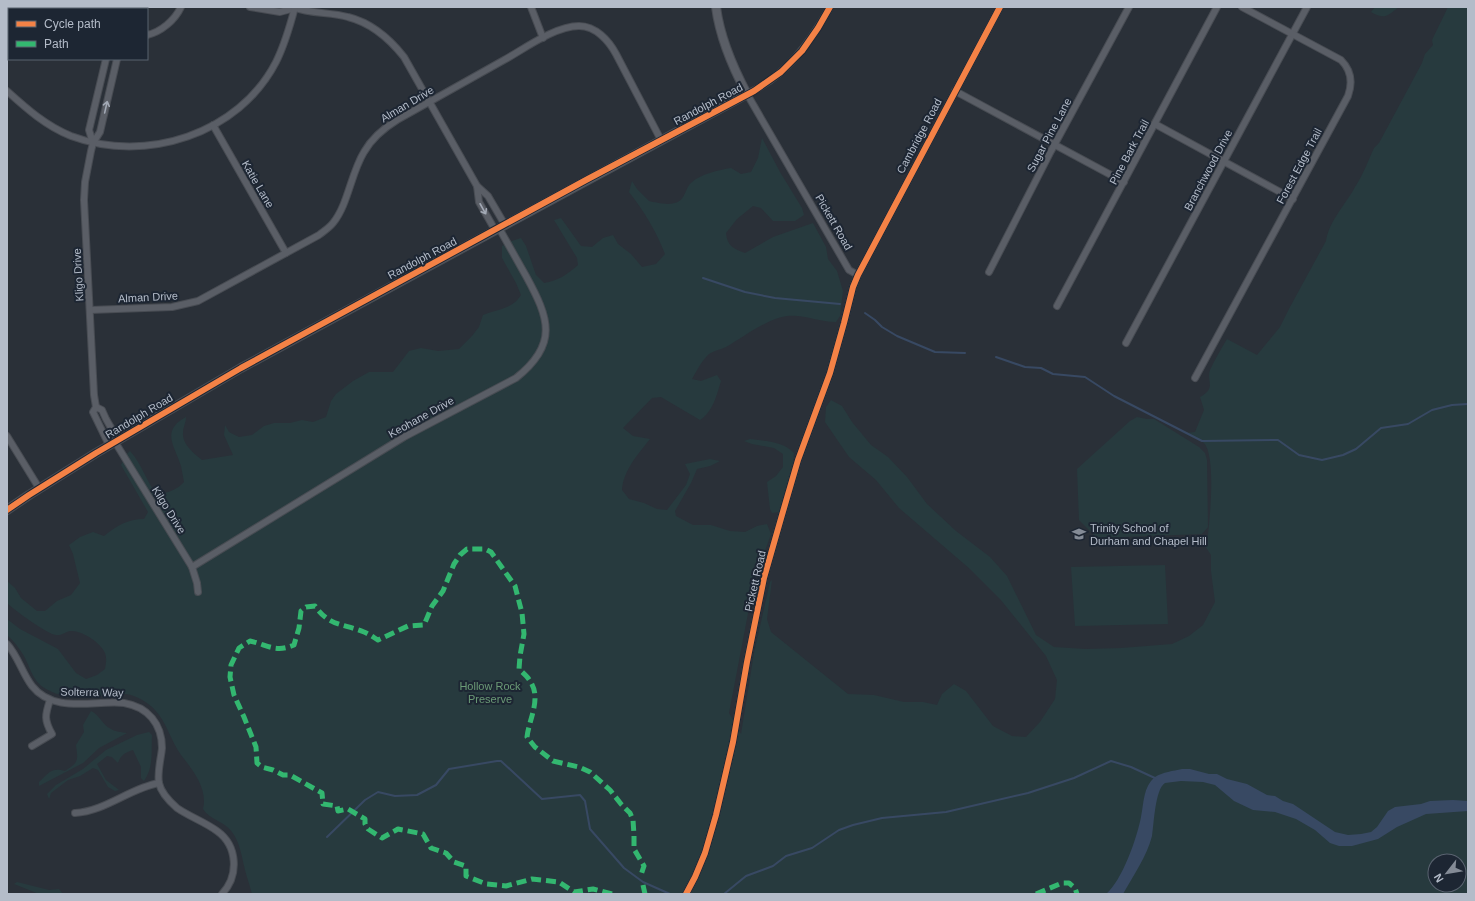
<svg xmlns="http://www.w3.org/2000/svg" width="1475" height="901" font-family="Arial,sans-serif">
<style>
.green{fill:#273a3e;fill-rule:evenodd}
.water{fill:#384963}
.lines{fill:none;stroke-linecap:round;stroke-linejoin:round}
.stream{stroke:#384963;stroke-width:2}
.minor-casing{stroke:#484c53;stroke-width:8}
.tertiary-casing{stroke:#484c53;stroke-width:10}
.minor{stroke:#5a5e66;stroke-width:6}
.tertiary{stroke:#5a5e66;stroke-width:8}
.quiet{stroke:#33b770;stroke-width:5;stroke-dasharray:10 5;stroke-linecap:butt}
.cycleway-casing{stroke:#1d2633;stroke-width:8}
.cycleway{stroke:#f48246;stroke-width:6}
.oneway{stroke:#a2a9b5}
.labels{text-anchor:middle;stroke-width:4;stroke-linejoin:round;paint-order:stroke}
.street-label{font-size:11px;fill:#b4bcc9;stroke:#1d2633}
.poi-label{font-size:11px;fill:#b4bcc9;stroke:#1d2633;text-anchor:start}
.park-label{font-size:11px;fill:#6b9a76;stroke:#1d2633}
</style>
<rect width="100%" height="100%" fill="#2a3038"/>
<g class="green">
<path d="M1375 7H1399C1387 16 1385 20 1371 12Z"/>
<path d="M1448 7H1468V894H252C250 886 247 878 245 870 242 858 240 842 232 832 224 821 210 820 203 809 208 789 193 770 181 755 171 741 167 723 155 710 149 703 136 695 126 694 122 694 116 695 111 695 91 697 66 700 48 690 33 683 31 669 24 656 19 648 14 641 7 635V619L20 629 58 649 76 673 86 679 97 675 105 669C106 663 107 658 105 653 101 643 82 630 70 631 65 632 61 636 56 635 47 634 14 610 7 603V581L15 588 21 598 37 611H45L57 601 71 595 80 583 73 554 69 545 80 537 93 532 104 536C116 526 128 519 144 519L148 512 121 465 126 455 130 451C142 464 146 481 157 495 167 493 177 490 184 482 183 477 182 471 181 466 175 446 160 431 186 417 186 423 183 427 183 433 182 444 194 454 202 460L233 455 224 435 225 425 229 432 239 437 252 435 264 426 274 423H290L302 420 313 422 326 417 331 401 336 394 353 381 369 372H393L409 351 421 348 438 351 459 349 472 336 479 327 483 315C497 309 513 309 521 295L516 283 502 258V246L509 242 521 238 526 246 536 275 544 283C558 281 568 274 578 265L577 258 554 220 561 218 581 246 592 247 603 238 613 235 618 244 631 254 642 267 656 264 665 254C656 231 644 211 629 192L632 181 637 189 649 201C658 203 677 208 683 197 686 193 687 186 691 183 700 174 719 170 731 168L741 174 751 172 758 158 762 138 780 172 802 208 804 215 795 221H773L761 208 753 206 737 219 726 233C727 246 734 249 745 253L773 237 813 223 826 247 828 259 837 271 843 291 840 316 836 322C819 322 804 314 787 316 766 319 744 337 726 347 720 350 711 351 707 356 701 362 696 372 692 379L701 381 717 375 721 381C717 394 713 412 700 420L661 397 652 398 623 428 633 436 650 439C638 454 623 471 622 490L629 499 644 503 657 509 667 510 686 485 690 474 685 464 710 459 720 461 710 466 697 469 691 483 675 511 676 516 693 525H711L730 531 745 532 757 526 767 524 771 534 754 582 729 713 741 734 754 653 770 582 772 580 767 619 771 632 848 694 874 695 904 702H923L937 705 942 694 954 684 966 691 993 726 1012 736 1026 737 1040 722 1055 699 1057 680 1046 656 1000 599 970 569 899 508 876 480 849 457 825 422 826 407 831 400 842 406 852 422 871 445 888 457 907 477 927 504 956 531 990 557 1007 576 1036 635 1054 647 1086 649 1121 648 1172 644 1189 636 1203 625 1215 602 1211 571V555L1205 546 1198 541 1208 535C1210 516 1216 456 1204 443 1199 439 1190 436 1185 433L1195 432 1204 410 1200 397C1217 388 1206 381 1210 370 1215 359 1221 349 1227 339L1257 355 1280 327 1290 307 1326 241C1329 221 1346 204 1355 187 1363 175 1368 161 1374 148L1379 143 1422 63 1425 54 1433 45 1432 40ZM1435 861H1459V885H1435Z"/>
<polygon points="1137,417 1147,419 1154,419 1199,447 1205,453 1207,460 1208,527 1202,534 1097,538 1079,520 1077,469 1130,421"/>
<path d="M750 439C765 441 783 441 794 453L793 465 779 512 772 513 770 509 767 482 776 476 783 467V454L774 448 752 444 744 441Z"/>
<polygon points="1165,565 1168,624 1075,626 1071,567"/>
<path d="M91 711C100 715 102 725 111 729 115 732 122 732 127 733L99 748 83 763 39 786V782C49 773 51 767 65 771 79 762 78 761 76 745L84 732 83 725Z"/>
<path d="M149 732 152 735C151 753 154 766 144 781L141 778V767L133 750C124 753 121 755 118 763L112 757 107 756 97 764 106 780 119 790 115 791 108 787 98 770 93 768 80 776 68 780 51 793 49 799 47 794 56 785 83 769 106 750 137 735Z"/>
<polygon points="17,882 49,890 59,889 63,894 39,894 14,884"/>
</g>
<path class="water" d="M1182 769H1190L1209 774H1217L1227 779 1247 784 1267 795 1275 796 1283 801 1293 804 1335 832 1348 835 1361 834 1371 832 1377 827 1388 811 1395 807 1421 804 1430 801 1453 800 1468 801V811L1426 814 1397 827 1378 839 1352 846H1339L1330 843 1315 830 1296 819 1275 812 1253 810 1234 801 1215 785 1203 782 1181 781 1165 783C1155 789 1154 824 1152 836 1147 856 1133 876 1123 894H1106C1122 881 1137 838 1141 817 1144 803 1143 787 1155 777 1163 772 1173 771 1182 769Z"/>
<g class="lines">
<g class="stream">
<polyline points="703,278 745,292 775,298 840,304"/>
<polyline points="865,313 875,320 882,327 897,336 935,352 965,353"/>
<polyline points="996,357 1025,367 1041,368 1053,374 1085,377 1114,396 1202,441 1278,440 1299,455 1322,460 1343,455 1356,449 1381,428 1408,424 1432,410 1452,405 1468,404"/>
<polyline points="327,837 365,800 378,792 395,796 417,795 436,785 449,769 497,761 501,761 542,799 580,795 585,801 590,829 624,868 643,882 670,894"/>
<polyline points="724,894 746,876 773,866 786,856 812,848 839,830 853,825 882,818 946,812 1028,793 1074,778 1111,761 1131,767 1157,779"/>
</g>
<defs>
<g id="minor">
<polyline points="80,7 81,9"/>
<polyline points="250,7 280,12 295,8"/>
<path d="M293 7C310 14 330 12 348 17 372 23 389 38 404 57L477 186 488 196 505 225"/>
<polyline points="531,7 543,38"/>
<path d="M830 7C810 43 786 76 747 94L849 270 858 275"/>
<path d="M147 35C161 32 175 20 181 7"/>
<path d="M7 91C27 109 46 126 71 136 146 164 239 134 276 62 285 44 290 26 295 7"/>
<polyline points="955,91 1124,182"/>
<polyline points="1155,124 1293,199"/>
<polyline points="213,125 286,253"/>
<polyline points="93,143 89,130 106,59"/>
<polyline points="477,186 479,202 495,230"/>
<polyline points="989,272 1051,151 1129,7"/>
<polyline points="1057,306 1217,7"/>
<path d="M90 310 172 307 198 301 319 235C324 231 329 228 333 223 348 205 351 173 364 152 372 138 384 128 397 120 433 100 468 80 504 60 524 49 555 26 579 26 596 26 609 41 616 54L661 140"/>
<polyline points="1126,343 1307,7"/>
<path d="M1195 378 1348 96C1353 82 1351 70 1341 60L1242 7"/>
<polyline points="96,407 102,410 106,419 118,440"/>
<polyline points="7,436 39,488"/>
<polyline points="115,442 192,567 197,583 198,592"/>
<polyline points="109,445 93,412 96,407 94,395 84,200 85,182 91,151 93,143 100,132 117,59"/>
<path d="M192 567 404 437 516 378C559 344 549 318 526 276 517 260 508 244 499 228"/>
<path d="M7 644C18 656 22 673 32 686 54 714 94 700 124 703 148 707 162 724 162 748 161 759 157 772 159 783 161 793 169 801 177 808 190 817 205 822 217 831 238 846 239 876 222 894"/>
<path d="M32 746 52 734C44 720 45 715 50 700"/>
<path d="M75 813C106 811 130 788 159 783"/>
<polyline points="686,894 695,877 705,853 716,815 733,742 747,662 764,578 782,515 798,460 830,373 844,323 853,287 858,275 1000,7"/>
</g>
<path id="tertiary" d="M7 510 29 495 96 453 241 368 747 94C732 66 720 38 716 7"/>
</defs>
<use href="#minor" class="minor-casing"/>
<use href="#tertiary" class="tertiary-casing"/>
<use href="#minor" class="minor"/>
<use href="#tertiary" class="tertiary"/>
<g class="quiet">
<polyline points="643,885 645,894"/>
<path d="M612 894 593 889 574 892 559 882 532 879 506 886 486 884 466 876V866L454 862 446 853 431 848 423 834 398 829 382 838 368 829 365 824V819L348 809 338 811 337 806 323 804 322 793 290 775H283L273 770 262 767 257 763 256 747 244 717 234 695 230 677 231 665 239 648 250 641C268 645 275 653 294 645L299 628 301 611 306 607 315 606C330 627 342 623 364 632 369 634 373 637 378 640L408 626 424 625 432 606 443 591 454 564 460 555 467 549H485L491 552 515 586 522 613 524 634 520 656 519 669C523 673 528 677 530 681 542 698 529 719 527 737L535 747 553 761 579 767 590 772 610 790 621 804 630 813 633 820 634 835V849L644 866 641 875"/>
<polyline points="1036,894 1062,883 1069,883 1075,888 1077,894"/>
</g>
<defs>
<g id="cycleway">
<polyline points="7,510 29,495 96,453 241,368 586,180 754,91 781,72 802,51 818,28 830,7"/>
<polyline points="686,894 695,877 705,853 716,815 733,742 747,662 764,578 782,515 798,460 830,373 844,323 853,287 858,275 1000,7"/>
</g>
</defs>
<use href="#cycleway" class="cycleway-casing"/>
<use href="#cycleway" class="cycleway"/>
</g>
<defs><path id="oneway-shaft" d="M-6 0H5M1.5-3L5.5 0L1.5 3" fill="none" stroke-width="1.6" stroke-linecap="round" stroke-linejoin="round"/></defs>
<g class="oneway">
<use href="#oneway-shaft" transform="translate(106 107) rotate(-77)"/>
<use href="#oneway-shaft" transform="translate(483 209) rotate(61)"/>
</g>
<defs>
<symbol id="school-bare" viewBox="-9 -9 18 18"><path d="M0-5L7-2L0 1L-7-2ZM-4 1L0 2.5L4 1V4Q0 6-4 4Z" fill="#848b96" stroke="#1d2633" stroke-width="2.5" paint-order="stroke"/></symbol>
</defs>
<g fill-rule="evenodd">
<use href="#school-bare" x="1069" y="524" width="20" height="20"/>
</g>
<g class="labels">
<g class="street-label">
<text transform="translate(407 104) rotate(-31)" y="4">Alman Drive</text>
<text transform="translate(708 104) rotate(-28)" y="4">Randolph Road</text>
<text transform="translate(1049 135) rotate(-62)" y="4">Sugar Pine Lane</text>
<text transform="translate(919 136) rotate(-62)" y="4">Cambridge Road</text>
<text transform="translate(1129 152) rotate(-62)" y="4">Pine Bark Trail</text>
<text transform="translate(1299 166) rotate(-62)" y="4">Forest Edge Trail</text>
<text transform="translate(1208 170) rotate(-62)" y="4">Branchwood Drive</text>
<text transform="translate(258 184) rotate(60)" y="4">Katie Lane</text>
<text transform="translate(834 222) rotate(60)" y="4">Pickett Road</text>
<text transform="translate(422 258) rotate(-28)" y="4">Randolph Road</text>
<text transform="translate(78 275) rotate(-93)" y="4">Kligo Drive</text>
<text transform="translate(148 297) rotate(-3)" y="4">Alman Drive</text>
<text transform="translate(139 416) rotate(-31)" y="4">Randolph Road</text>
<text transform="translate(421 417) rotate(-29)" y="4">Keohane Drive</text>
<text transform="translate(169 510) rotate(58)" y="4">Kilgo Drive</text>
<text transform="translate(755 581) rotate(-77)" y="4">Pickett Road</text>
<text transform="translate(92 692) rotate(1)" y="4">Solterra Way</text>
</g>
<g class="poi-label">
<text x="1090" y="532">Trinity School of<tspan x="1090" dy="13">Durham and Chapel Hill</tspan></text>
</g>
<g class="park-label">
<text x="490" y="690">Hollow Rock<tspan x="490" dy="13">Preserve</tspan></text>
</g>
</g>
<rect width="1475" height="901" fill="none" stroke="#b4bcc9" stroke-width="16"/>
<rect x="8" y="8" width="140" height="52" fill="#1d2633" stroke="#59626f"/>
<rect x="16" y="21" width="20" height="6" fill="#f48246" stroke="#59626f"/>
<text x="44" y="28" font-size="12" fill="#b4bcc9">Cycle path</text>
<rect x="16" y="41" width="20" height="6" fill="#33b770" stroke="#59626f"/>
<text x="44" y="48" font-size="12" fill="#b4bcc9">Path</text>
<g transform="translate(1447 873) rotate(239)"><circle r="19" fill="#1d2633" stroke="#59626f"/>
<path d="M0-3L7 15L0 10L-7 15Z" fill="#848b96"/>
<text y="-6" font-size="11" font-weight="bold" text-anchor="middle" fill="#b4bcc9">N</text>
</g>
</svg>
